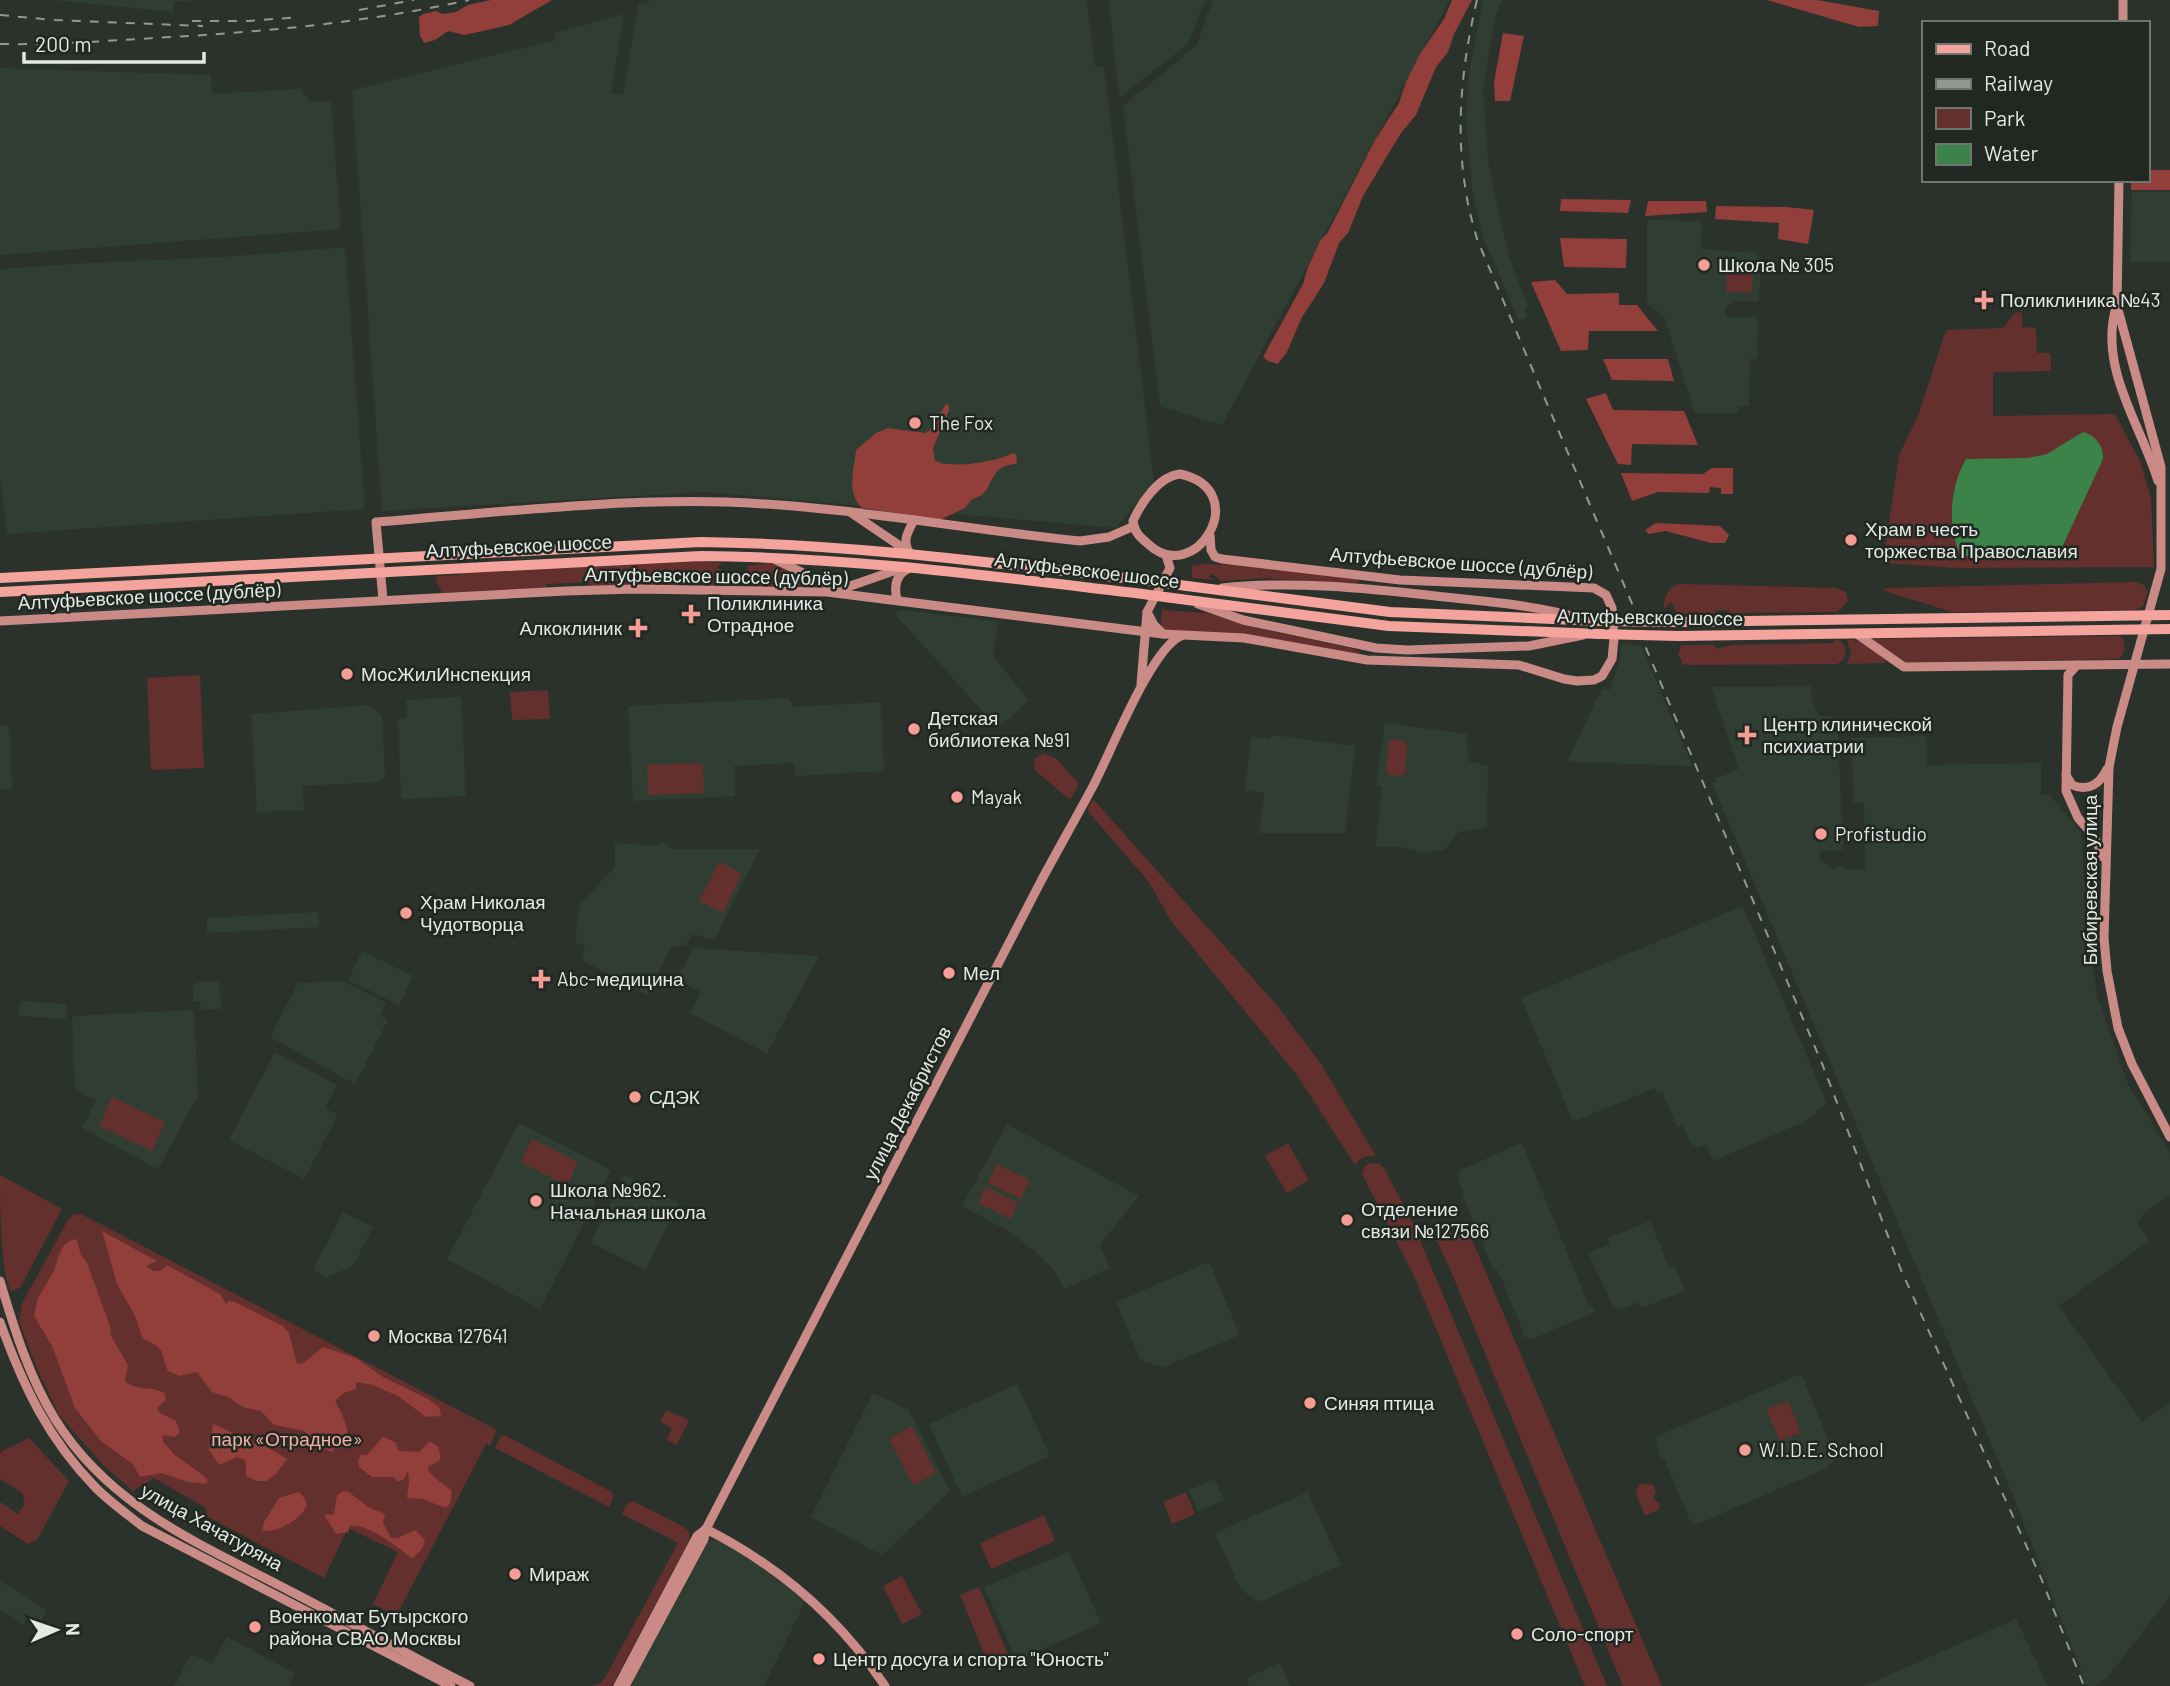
<svg xmlns="http://www.w3.org/2000/svg" width="2170" height="1686" font-family="Barlow,sans-serif">
<style>
.built{fill:#303d32}
.green{fill:#63302d}
.forest{fill:#923e3b}
.water{fill:#3c8349}
.lines{fill:none;stroke-linecap:round;stroke-linejoin:round}
.secondary{stroke:#ca8b86;stroke-width:9}
.primary{stroke:#f5a49d;stroke-width:10}
.rail{stroke:#939893;stroke-width:2;stroke-dasharray:9 9;stroke-linecap:butt}
.primary-bridge{stroke:#f5a49d;stroke-width:10}
.poi-dot{fill:#f59c95;stroke:#212822;stroke-width:2.5}
.labels{text-anchor:middle;stroke-width:5;stroke-linejoin:round;paint-order:stroke}
.poi-label{font-size:19px;fill:#e5e9e5;stroke:#212822;text-anchor:start}
.street-label{font-size:19px;fill:#e5e9e5;stroke:#212822}
.park-label{font-size:19px;fill:#f7aea8;stroke:#212822}
</style>
<rect width="100%" height="100%" fill="#2b322b"/>
<g class="built">
<polygon points="52,0 201,0 174,2 173,12"/>
<polygon points="653,0 1087,0 1095,67 1104,67 1154,482 1116,528 706,492 382,511 352,90 556,40 554,33 624,14 611,93 623,95 638,5"/>
<polygon points="1109,0 1205,0 1188,44 1119,98"/>
<polygon points="1213,0 1450,0 1222,425 1160,406 1123,106 1197,45"/>
<polygon points="1483,0 1502,0 1495,18 1483,90 1488,161 1495,196 1509,256 1528,306 1524,308 1528,317 1519,321 1483,237 1472,190 1466,116 1469,74"/>
<polygon points="0,68 211,75 212,94 300,89 311,102 331,101 341,229 0,255"/>
<polygon points="2132,192 2170,192 2170,262 2130,262"/>
<polygon points="1647,220 1702,221 1701,249 1755,253 1761,259 1759,301 1736,301 1725,308 1726,317 1758,317 1757,359 1750,359 1749,406 1738,406 1738,413 1695,413 1664,317 1647,303"/>
<polygon points="345,247 365,509 7,534 0,477 0,269 86,263 222,257"/>
<polygon points="900,610 998,621 993,657 1029,700 999,727 994,724 895,614"/>
<polygon points="1621,644 1641,645 1692,766 1572,762 1568,760 1599,694 1604,689 1610,690 1620,660"/>
<polygon points="1811,686 1812,700 1819,716 1832,716 1838,727 1843,850 1821,850 1820,860 1834,869 1837,865 1849,870 1865,869 1864,803 1853,802 1852,738 1926,736 1927,765 2041,763 2041,795 2050,795 2081,832 2088,935 2098,1003 2100,1004 2128,1084 2170,1153 2170,1195 2145,1213 2137,1222 2149,1241 2059,1306 2142,1422 2170,1403 2170,1596 2108,1677 2094,1686 2087,1686 2014,1498 1712,783 1716,782 1714,779 1739,769 1711,687"/>
<polygon points="461,697 466,796 401,799 398,719 407,718 406,700"/>
<polygon points="789,698 793,707 881,702 884,771 795,776 794,763 734,766 735,796 633,801 628,706"/>
<polygon points="370,705 382,716 385,775 379,782 303,786 304,810 257,812 251,714"/>
<polygon points="1385,723 1467,734 1468,761 1488,766 1487,827 1459,832 1444,850 1421,852 1402,847 1376,847 1382,786 1376,785"/>
<polygon points="0,725 9,725 12,789 0,789"/>
<polygon points="1271,735 1355,746 1345,833 1259,833 1264,793 1245,790 1251,737 1270,739"/>
<polygon points="662,842 674,849 760,849 716,937 712,940 692,934 686,945 671,947 647,995 582,960 585,946 575,942 580,904 615,867 615,843 656,846"/>
<polygon points="1743,906 1827,1103 1804,1122 1713,1161 1706,1144 1696,1148 1695,1145 1692,1147 1683,1125 1677,1127 1662,1092 1657,1093 1655,1088 1573,1122 1521,998"/>
<polygon points="318,912 319,927 207,933 207,918"/>
<polygon points="693,948 819,956 767,1053 690,1013 701,992 677,979"/>
<polygon points="362,951 413,976 399,1005 348,980"/>
<polygon points="219,981 221,1009 201,1010 200,1001 193,1001 193,986 198,982"/>
<polygon points="342,981 386,1003 380,1015 388,1020 355,1084 270,1037 298,983"/>
<polygon points="20,1001 67,1004 66,1019 19,1016"/>
<polygon points="194,1010 198,1095 158,1169 82,1128 96,1101 75,1089 72,1016"/>
<polygon points="275,1052 337,1085 325,1108 338,1115 304,1179 229,1140"/>
<polygon points="519,1123 611,1170 540,1309 447,1259"/>
<polygon points="1007,1124 1139,1196 1100,1245 1110,1268 1064,1289 1055,1271 1033,1250 1008,1231 962,1206"/>
<polygon points="1521,1143 1524,1147 1589,1306 1592,1305 1595,1312 1532,1339 1521,1336 1524,1334 1498,1270 1494,1271 1462,1194 1464,1192 1458,1178 1461,1170"/>
<polygon points="624,1175 679,1203 645,1270 591,1243"/>
<polygon points="343,1212 373,1227 353,1266 327,1277 313,1270"/>
<polygon points="1650,1221 1669,1267 1674,1265 1685,1291 1641,1308 1639,1302 1620,1310 1618,1307 1614,1308 1588,1253 1610,1244 1608,1238"/>
<polygon points="1209,1262 1240,1335 1163,1367 1141,1361 1116,1302"/>
<polygon points="1801,1374 1837,1460 1830,1463 1827,1468 1695,1525 1691,1523 1664,1458 1661,1459 1655,1437"/>
<polygon points="1017,1384 1050,1456 962,1497 929,1424"/>
<polygon points="873,1393 909,1410 950,1491 882,1555 811,1517"/>
<polygon points="1215,1479 1224,1500 1198,1512 1189,1490"/>
<polygon points="1308,1492 1341,1565 1259,1602 1241,1590 1215,1533"/>
<polygon points="712,1540 720,1541 766,1569 806,1600 764,1686 629,1686 705,1544"/>
<polygon points="1069,1552 1101,1623 1017,1661 984,1587"/>
<polygon points="0,1581 47,1610 40,1621 27,1617 23,1624 0,1609"/>
<polygon points="2016,1619 2048,1686 1864,1686"/>
<polygon points="227,1637 295,1673 289,1686 174,1686 191,1654 212,1664"/>
<polygon points="1280,1663 1290,1686 1249,1686 1246,1678"/>
</g>
<g class="green">
<polygon points="1727,261 1753,262 1752,292 1726,292"/>
<polygon points="2022,312 2022,327 2036,328 2037,353 2051,353 2051,371 1993,372 1993,416 2115,414 2140,461 2151,498 2154,567 1958,568 1883,563 1899,455 1918,416 1946,330 2003,328 2015,313"/>
<path d="M705 559 706 562 722 563 716 568 721 569C721 576 715 579 715 586H709V581H680L679 585 590 586 589 582 547 584V588L442 593 436 580 437 576 459 575 460 570Z"/>
<polygon points="766,561 771,561 819,586 754,587 746,566 765,564"/>
<polygon points="1228,563 1357,579 1359,582 1356,584 1264,578 1221,581 1211,573 1209,577 1216,580 1192,578 1192,566 1206,564 1227,565"/>
<polygon points="2135,582 2144,585 2148,592 2143,606 2136,610 1952,612 1882,590 1887,588"/>
<path d="M1680 584 1836 588 1846 592 1848 602 1837 612 1729 613 1726 610 1716 611 1715 613 1677 614 1671 602 1664 609C1664 597 1668 586 1680 584Z"/>
<path d="M1162 610 1208 613 1257 628 1351 648 1360 652 1359 655 1169 632C1159 627 1161 621 1162 610Z"/>
<path d="M2119 636 2124 640C2125 649 2125 654 2118 659L1906 663 1870 639Z"/>
<path d="M1834 639 1842 642C1848 650 1846 660 1837 664L1688 665 1681 664 1682 660 1678 656 1681 645H1714L1717 649 1730 645 1834 643Z"/>
<polygon points="1847,639 1865,643 1886,659 1885,663 1847,664 1851,653"/>
<polygon points="200,675 204,768 151,770 147,678"/>
<polygon points="548,690 550,719 512,720 510,692"/>
<polygon points="1393,739 1404,740 1407,745 1405,773 1400,776 1389,775 1386,771 1389,742"/>
<polygon points="1044,753 1057,759 1079,784 1070,800 1035,770 1034,759"/>
<polygon points="703,763 704,793 648,795 647,765"/>
<path d="M1093 799 1275 1003 1321 1064 1376 1156C1366 1156 1362 1156 1355 1165L1297 1075 1171 921 1149 882 1087 810Z"/>
<polygon points="719,862 742,873 723,913 699,901"/>
<polygon points="112,1097 165,1122 152,1151 99,1126"/>
<polygon points="532,1139 578,1162 567,1185 521,1162"/>
<polygon points="1288,1143 1309,1180 1287,1193 1265,1156"/>
<polygon points="1371,1163 1380,1164 1384,1168 1412,1221 1607,1686 1585,1686 1414,1276 1362,1174 1365,1166"/>
<polygon points="997,1164 1030,1180 1021,1199 988,1183"/>
<path d="M0 1175 62 1209 20 1288 11 1291C0 1273 0 1201 0 1175Z"/>
<polygon points="986,1187 1018,1203 1011,1219 978,1203"/>
<polygon points="74,1214 81,1214 497,1430 490,1446 486,1444 400,1609 403,1612 399,1618 373,1604 398,1552 348,1528 324,1578 206,1516 206,1508 154,1478 133,1491 104,1466 59,1415 37,1369 19,1321 22,1303 68,1220"/>
<polygon points="1467,1228 1662,1686 1623,1686 1450,1269 1436,1239"/>
<polygon points="1788,1401 1801,1432 1780,1441 1766,1409"/>
<polygon points="666,1410 689,1420 677,1445 667,1440 672,1428 660,1422"/>
<polygon points="912,1426 936,1473 913,1485 889,1439"/>
<polygon points="504,1435 612,1492 613,1499 609,1507 495,1448 501,1436"/>
<polygon points="29,1438 69,1481 37,1540 28,1544 0,1526 0,1502 18,1514 25,1504 22,1493 0,1479 0,1454 2,1451"/>
<polygon points="1639,1484 1653,1485 1656,1491 1653,1498 1660,1504 1658,1510 1645,1516 1636,1494"/>
<polygon points="1186,1492 1195,1514 1172,1524 1163,1502"/>
<polygon points="633,1501 682,1526 689,1531 689,1541 612,1686 592,1686 600,1683 605,1678 678,1543 622,1514 628,1503"/>
<polygon points="1044,1515 1055,1541 991,1569 980,1543"/>
<polygon points="902,1576 922,1614 902,1624 883,1586"/>
<polygon points="979,1587 1011,1661 991,1670 960,1595"/>
</g>
<g class="forest">
<polygon points="491,0 552,0 509,25 465,35 448,31 435,40 424,43 420,36 419,17 423,14 436,11 442,14 456,12 468,5"/>
<polygon points="1452,0 1472,0 1454,34 1448,52 1436,67 1416,115 1401,133 1363,196 1348,233 1339,243 1324,283 1301,319 1287,352 1278,364 1268,361 1263,357 1303,284 1308,267 1320,241 1328,232 1375,140 1399,103 1406,82 1420,54 1444,19"/>
<polygon points="1767,0 1817,0 1879,11 1878,26 1859,27"/>
<polygon points="1503,33 1524,36 1510,101 1495,101 1494,82"/>
<polygon points="2147,170 2170,170 2170,190 2131,190 2131,180 2147,180"/>
<polygon points="1561,199 1631,200 1628,213 1560,211"/>
<polygon points="1648,201 1706,201 1707,212 1645,216"/>
<polygon points="1716,206 1787,207 1814,210 1808,244 1778,239 1779,223 1715,219"/>
<polygon points="1560,238 1627,239 1626,268 1564,267"/>
<polygon points="1555,280 1567,294 1619,293 1619,305 1637,305 1658,331 1589,331 1588,350 1561,351 1531,282"/>
<polygon points="1603,359 1668,359 1674,381 1612,380"/>
<polygon points="1606,393 1613,410 1684,411 1698,445 1632,444 1631,465 1618,464 1586,399"/>
<path d="M946 404 949 405V410L933 448 935 461C952 469 996 462 1013 453L1016 455 1017 463C1012 465 1004 465 1000 469 987 480 991 495 972 499L965 508 940 520 862 508C846 493 854 470 856 450L876 433 888 428 925 433 929 431Z"/>
<polygon points="1712,468 1733,468 1733,494 1721,494 1721,488 1710,487 1709,493 1658,492 1632,501 1621,473 1703,474"/>
<polygon points="1656,523 1720,526 1729,535 1725,543 1711,543 1666,531 1649,534 1645,530"/>
<path d="M102 1231 157 1261 146 1266 154 1271H160L167 1265 220 1294 226 1304 229 1301 235 1302 283 1326 289 1333 297 1364 303 1363 323 1347 356 1358 383 1377 428 1399 439 1407 441 1416 426 1417 398 1396 373 1385 356 1382V1389L344 1393 335 1401C341 1413 351 1428 346 1441L339 1442 332 1452 317 1445 304 1431 274 1425 261 1411 243 1407 228 1397 212 1392 197 1372 180 1376 168 1371C159 1351 168 1350 143 1339L135 1316 117 1284Z"/>
<path d="M74 1239 77 1240 81 1255 87 1263 110 1326 111 1336 128 1365 125 1381C137 1392 151 1385 164 1393L166 1399 157 1408 160 1413 176 1421 180 1433 175 1437 163 1435V1442L175 1455 204 1476 208 1481 205 1484 188 1482 162 1473 140 1477 133 1464 101 1441 75 1408 52 1346 34 1316 38 1298 54 1271 60 1252 65 1244Z"/>
<polygon points="213,1424 233,1433 242,1442 262,1444 287,1459 276,1474 266,1481 257,1481 246,1476 246,1463 245,1460 237,1457 219,1465 209,1450"/>
<path d="M383 1437 395 1442 399 1451 419 1452 430 1441 438 1447 441 1456 439 1461 428 1467V1470C435 1480 443 1483 452 1491L450 1503 446 1508 422 1499 407 1498 409 1481 408 1471 404 1479 398 1482 394 1477H372L359 1467 358 1461 361 1455H367Z"/>
<path d="M343 1491 349 1492 368 1507 385 1514 383 1523 391 1538H398L415 1530 425 1540 422 1549 413 1558 410 1557C398 1547 364 1522 350 1526L348 1532 336 1534 324 1515 334 1514 337 1495Z"/>
<path d="M299 1492 305 1499 307 1505C301 1520 277 1533 262 1531L264 1522 279 1498Z"/>
</g>
<path class="water" d="M2083 432C2096 435 2104 447 2103 459L2058 556C2043 558 1971 561 1960 554 1947 524 1950 487 1966 459L2028 458 2047 454Z"/>
<g class="lines">
<g class="secondary">
<polyline points="2123,23 2123,0"/>
<polyline points="2119,180 2117,306 2161,467 2161,569 2117,727 2109,767 2104,938 2107,971 2118,1028 2132,1064 2170,1137"/>
<path d="M2115 311C2100 371 2142 427 2158 481"/>
<path d="M1180 474C1255 490 1195 590 1147 543 1140 537 1134 532 1133 521 1141 503 1159 476 1180 474Z"/>
<polyline points="850,512 909,552"/>
<path d="M909 552C902 540 908 532 914 520"/>
<polyline points="774,559 841,591"/>
<path d="M1222 588C1295 580 1372 589 1445 597 1489 602 1533 605 1576 617"/>
<polyline points="836,591 902,568"/>
<path d="M383 600 376 522C492 513 609 499 726 502 845 506 962 529 1080 541L1109 537 1134 526"/>
<path d="M897 600C894 587 895 575 908 569"/>
<polyline points="1198,604 1243,620 1376,648 1407,650 1529,646 1583,635"/>
<polyline points="1147,612 1154,625 1163,634"/>
<polyline points="0,621 566,591 635,589 827,592 1163,634 1244,638 1367,660 1519,665 1564,679 1577,681 1594,680 1602,676 1612,659 1614,639 1612,608 1606,595 1594,588 1400,580 1222,559 1215,557 1211,550 1210,535"/>
<polyline points="1857,634 1904,667 2170,664"/>
<polyline points="2077,665 2068,675 2066,791 2078,818 2094,836 2103,857"/>
<polyline points="1141,684 1147,612 1170,568 1166,555"/>
<path d="M2066 775 2072 785C2088 792 2100 784 2107 769"/>
<path d="M0 1281C14 1328 29 1377 55 1419 111 1509 203 1545 292 1592 352 1623 410 1656 470 1686"/>
<path d="M0 1322C23 1386 48 1439 96 1488 110 1502 127 1514 142 1526L451 1686"/>
<path d="M706 1529C779 1566 840 1619 885 1686"/>
<polyline points="618,1686 697,1536 706,1529"/>
<path d="M625 1686 704 1539 706 1529 1040 883C1057 851 1075 820 1092 788 1109 757 1151 648 1181 636"/>
</g>
<g class="primary">
<path d="M0 578 701 542C850 544 993 563 1141 580"/>
<polyline points="1187,586 1390,612 1600,621"/>
<path d="M0 592 701 556C847 557 990 576 1135 593"/>
<polyline points="1180,599 1389,626 1600,634"/>
<polyline points="1677,622 2170,615"/>
<polyline points="1678,636 2170,629"/>
</g>
<g class="rail">
<path d="M1477 0C1462 63 1455 128 1466 192 1468 208 1473 224 1477 239L1633 606 1643 641 1823 1066 1901 1270 2041 1578 2084 1686"/>
<polyline points="359,10 414,0"/>
<polyline points="0,15 54,20 203,26"/>
<polyline points="192,21 248,21 300,17"/>
<path d="M0 44C52 45 104 41 155 38 261 32 365 23 469 0"/>
</g>
<g class="primary-bridge">
<polyline points="1141,580 1187,586"/>
<polyline points="1135,593 1180,599"/>
<polyline points="1600,621 1677,622"/>
<polyline points="1600,634 1678,636"/>
</g>
</g>
<g class="poi-dot">
<circle cx="1704" cy="265" r="7"/>
<path d="M1980.5 289.5h7v7h7v7h-7v7h-7v-7h-7v-7h7z"/>
<circle cx="915" cy="423" r="7"/>
<circle cx="1851" cy="540" r="7"/>
<path d="M687.5 603.5h7v7h7v7h-7v7h-7v-7h-7v-7h7z"/>
<path d="M634.5 617.5h7v7h7v7h-7v7h-7v-7h-7v-7h7z"/>
<circle cx="347" cy="674" r="7"/>
<circle cx="914" cy="729" r="7"/>
<path d="M1743.5 724.5h7v7h7v7h-7v7h-7v-7h-7v-7h7z"/>
<circle cx="957" cy="797" r="7"/>
<circle cx="1821" cy="834" r="7"/>
<circle cx="406" cy="913" r="7"/>
<circle cx="949" cy="973" r="7"/>
<path d="M537.5 968.5h7v7h7v7h-7v7h-7v-7h-7v-7h7z"/>
<circle cx="635" cy="1097" r="7"/>
<circle cx="536" cy="1201" r="7"/>
<circle cx="1347" cy="1220" r="7"/>
<circle cx="374" cy="1336" r="7"/>
<circle cx="1310" cy="1403" r="7"/>
<circle cx="1745" cy="1450" r="7"/>
<circle cx="515" cy="1574" r="7"/>
<circle cx="255" cy="1627" r="7"/>
<circle cx="1517" cy="1634" r="7"/>
<circle cx="819" cy="1659" r="7"/>
</g>
<g class="labels">
<g class="poi-label">
<text x="1718" y="272">Школа № 305</text>
<text x="2000" y="307">Поликлиника №43</text>
<text x="929" y="430">The Fox</text>
<text x="1865" y="536">Храм в честь<tspan x="1865" dy="22">торжества Православия</tspan></text>
<text x="707" y="610">Поликлиника<tspan x="707" dy="22">Отрадное</tspan></text>
<text x="622" y="635" text-anchor="end">Алкоклиник</text>
<text x="361" y="681">МосЖилИнспекция</text>
<text x="928" y="725">Детская<tspan x="928" dy="22">библиотека №91</tspan></text>
<text x="1763" y="731">Центр клинической<tspan x="1763" dy="22">психиатрии</tspan></text>
<text x="971" y="804">Mayak</text>
<text x="1835" y="841">Profistudio</text>
<text x="420" y="909">Храм Николая<tspan x="420" dy="22">Чудотворца</tspan></text>
<text x="963" y="980">Мел</text>
<text x="557" y="986">Abc-медицина</text>
<text x="649" y="1104">СДЭК</text>
<text x="550" y="1197">Школа №962.<tspan x="550" dy="22">Начальная школа</tspan></text>
<text x="1361" y="1216">Отделение<tspan x="1361" dy="22">связи №127566</tspan></text>
<text x="388" y="1343">Москва 127641</text>
<text x="1324" y="1410">Синяя птица</text>
<text x="1759" y="1457">W.I.D.E. School</text>
<text x="529" y="1581">Мираж</text>
<text x="269" y="1623">Военкомат Бутырского<tspan x="269" dy="22">района СВАО Москвы</tspan></text>
<text x="1531" y="1641">Соло-спорт</text>
<text x="833" y="1666">Центр досуга и спорта "Юность"</text>
</g>
<g class="street-label">
<text transform="translate(519 546) rotate(-3)" y="7">Алтуфьевское шоссе</text>
<text transform="translate(1461 563) rotate(4)" y="7">Алтуфьевское шоссе (дублёр)</text>
<text transform="translate(1087 570) rotate(7)" y="7">Алтуфьевское шоссе</text>
<text transform="translate(716 576) rotate(1)" y="7">Алтуфьевское шоссе (дублёр)</text>
<text transform="translate(149 596) rotate(-3)" y="7">Алтуфьевское шоссе (дублёр)</text>
<text transform="translate(1650 617) rotate(1)" y="7">Алтуфьевское шоссе</text>
<text transform="translate(2090 880) rotate(-90)" y="7">Бибиревская улица</text>
<text transform="translate(907 1103) rotate(-63)" y="7">улица Декабристов</text>
<text transform="translate(212 1527) rotate(29)" y="7">улица Хачатуряна</text>
</g>
<g class="park-label">
<text x="287" y="1446">парк «Отрадное»</text>
</g>
</g>
<rect x="1922" y="21" width="228" height="161" fill="#212822" stroke="#6f7570" stroke-width="2"/>
<rect x="1936" y="44" width="35" height="10" fill="#f5a49d" stroke="#6f7570" stroke-width="2"/>
<text x="1984" y="56" font-size="21" fill="#e5e9e5">Road</text>
<rect x="1936" y="79" width="35" height="10" fill="#939893" stroke="#6f7570" stroke-width="2"/>
<text x="1984" y="91" font-size="21" fill="#e5e9e5">Railway</text>
<rect x="1936" y="108" width="35" height="21" fill="#63302d" stroke="#6f7570" stroke-width="2"/>
<text x="1984" y="126" font-size="21" fill="#e5e9e5">Park</text>
<rect x="1936" y="144" width="35" height="21" fill="#3c8349" stroke="#6f7570" stroke-width="2"/>
<text x="1984" y="161" font-size="21" fill="#e5e9e5">Water</text>
<g transform="translate(56 1630) rotate(88)" stroke="#212822" stroke-width="5" paint-order="stroke">
<path d="M0-5L12 26L0 18L-12 26Z" fill="#e5e9e5"/>
<text y="-10" font-size="19" font-weight="bold" text-anchor="middle" fill="#e5e9e5">N</text>
</g>
<path d="M24 52v10h180v-10" fill="none" stroke="#e5e9e5" stroke-width="3.5"/>
<text x="35" y="52" font-size="21" fill="#e5e9e5" stroke="#212822" stroke-width="5" paint-order="stroke">200 m</text>
</svg>
